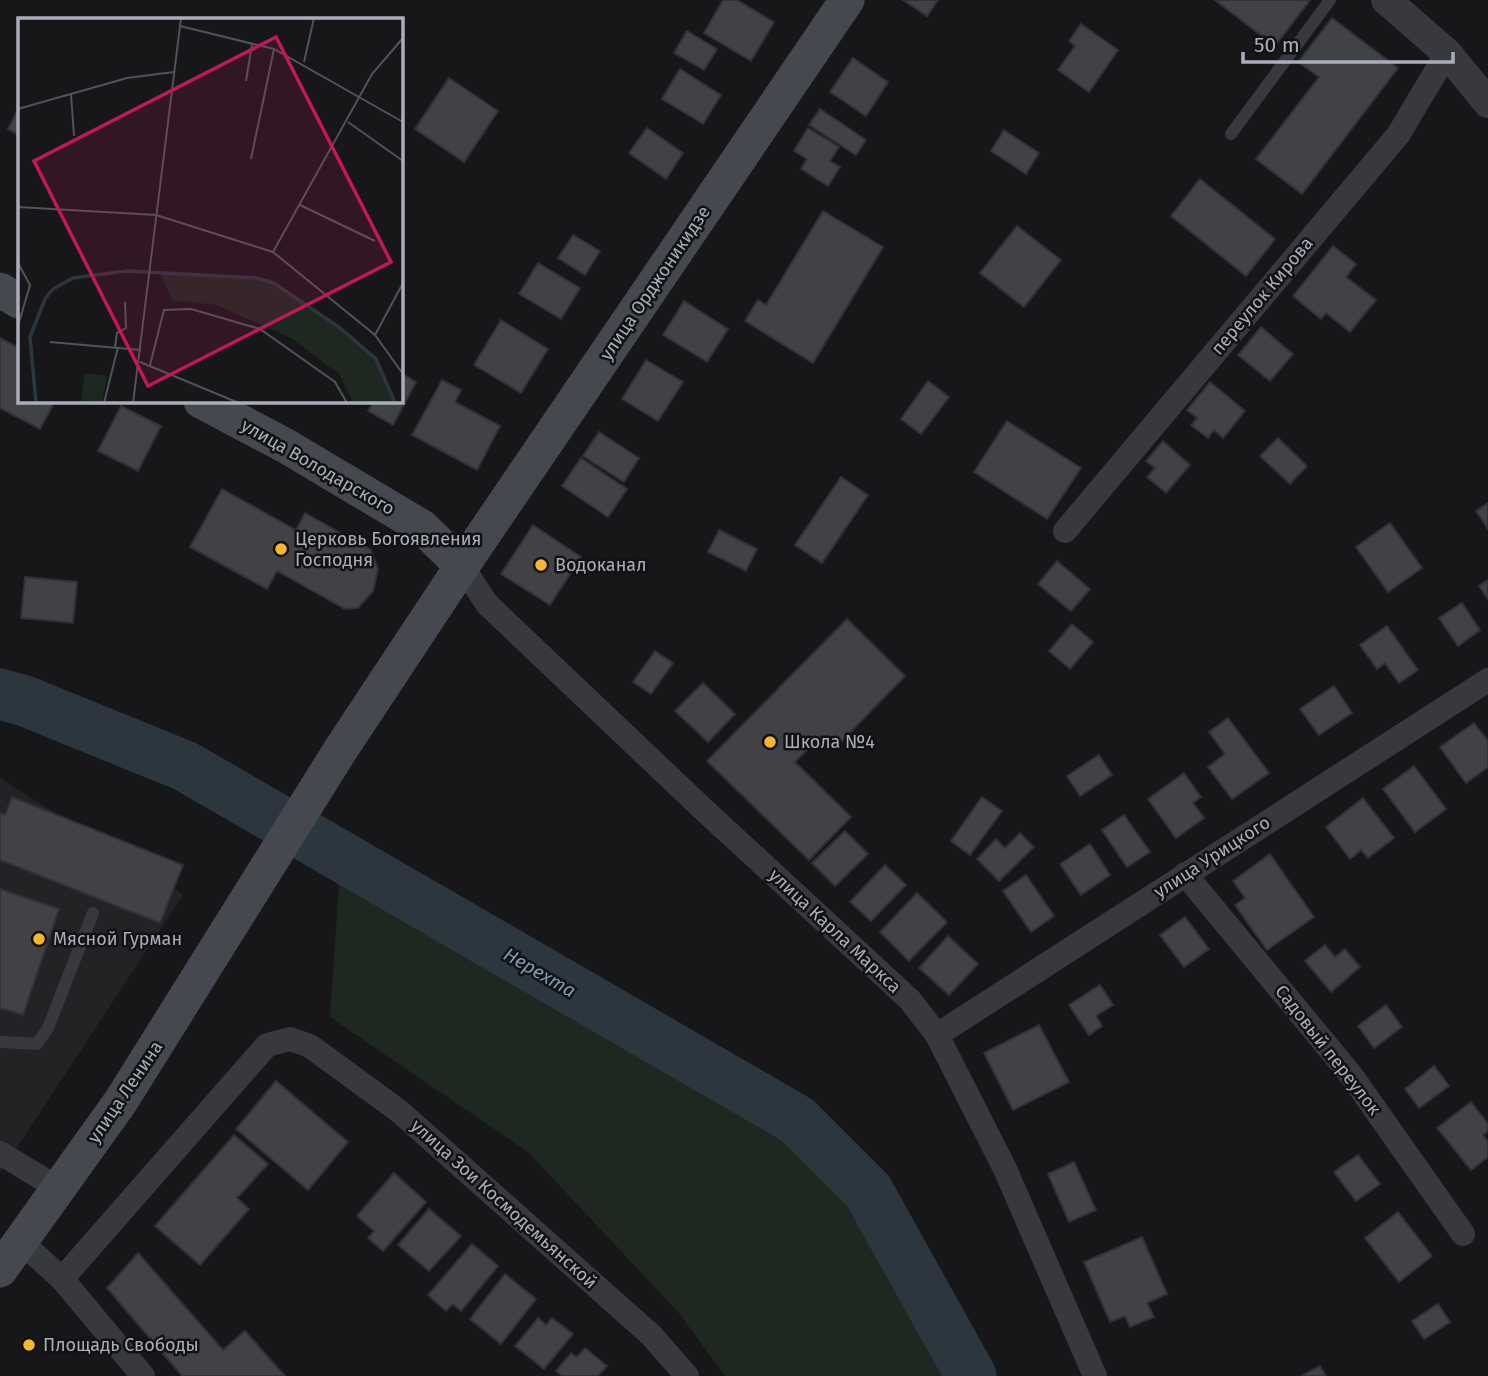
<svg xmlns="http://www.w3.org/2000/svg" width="1488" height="1376" font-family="'Fira Sans',sans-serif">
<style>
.built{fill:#232326}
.green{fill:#1f2820}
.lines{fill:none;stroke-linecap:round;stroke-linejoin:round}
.river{stroke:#2c363e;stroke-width:51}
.building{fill:#414246;stroke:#313136;stroke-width:2}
.service{stroke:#38393f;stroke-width:12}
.minor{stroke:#38393f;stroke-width:24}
.tertiary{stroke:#38393f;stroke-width:30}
.secondary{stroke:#46484f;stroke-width:35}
.poi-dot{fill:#fcb62c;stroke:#121214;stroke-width:2.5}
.labels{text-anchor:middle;stroke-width:5;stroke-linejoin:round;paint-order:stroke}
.street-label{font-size:18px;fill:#a9aeba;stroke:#121214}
.poi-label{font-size:18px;fill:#a9aeba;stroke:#121214;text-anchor:start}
.water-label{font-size:19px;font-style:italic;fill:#7e9cb7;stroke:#121214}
.inset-river{fill:none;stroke:#2c363e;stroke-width:3.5}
.inset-road{fill:none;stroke:#515359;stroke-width:2}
.view{fill:#c2185b;fill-opacity:0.15;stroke:#c2185b;stroke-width:3.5}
.inset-edge{fill:none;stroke:#a9aeba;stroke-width:3.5}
</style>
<rect width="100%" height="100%" fill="#171719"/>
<polygon class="built" points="0,778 183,895 0,1173"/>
<polygon class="green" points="341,857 797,1120 868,1191 971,1376 725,1376 679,1313 528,1152 330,1017"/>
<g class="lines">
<polyline class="river" points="0,694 25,701 185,766 797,1120 868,1191 971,1376"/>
</g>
<g class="building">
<polygon points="723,0 737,0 774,22 751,61 704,33"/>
<polygon points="903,0 938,0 927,16"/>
<polygon points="1215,0 1310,0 1275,46"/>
<polygon points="1332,18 1398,68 1302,194 1256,159 1319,77 1298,62"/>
<polygon points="1081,24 1118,50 1089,92 1058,70 1075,46 1069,41"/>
<polygon points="687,31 717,49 704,70 674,53"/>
<polygon points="853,58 888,82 866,116 830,92"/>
<polygon points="680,69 721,95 703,124 662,99"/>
<polygon points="449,78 498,111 464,162 415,129"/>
<polygon points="19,107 19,135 8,129"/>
<polygon points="820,109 866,140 856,155 809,125"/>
<polygon points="647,128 683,153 666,179 629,153"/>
<polygon points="808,128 839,147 830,161 840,167 828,186 801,169 807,159 794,151"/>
<polygon points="1004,130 1039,153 1026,174 991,151"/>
<polygon points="1200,179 1275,239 1246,276 1171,216"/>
<polygon points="823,211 883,247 813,363 745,321 758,300 766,305"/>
<polygon points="1017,226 1061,260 1024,307 980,273"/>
<polygon points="573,235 600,251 585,275 558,258"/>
<polygon points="1333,246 1356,264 1346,277 1376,300 1350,332 1326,313 1321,319 1293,296"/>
<polygon points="538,263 580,288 561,319 519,294"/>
<polygon points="684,301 728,329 707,362 663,335"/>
<polygon points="501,320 548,349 521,393 474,365"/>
<polygon points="1261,327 1293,354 1270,381 1238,355"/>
<polygon points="0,338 19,348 19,401 55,401 40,429 0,408"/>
<polygon points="646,360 683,382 658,421 622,399"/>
<polygon points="401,373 416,382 393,425 368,411 374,401 401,401"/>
<polygon points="442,380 461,390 455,402 500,426 477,470 412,435"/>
<polygon points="928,381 949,397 921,434 901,419"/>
<polygon points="1210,382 1245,411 1223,438 1214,430 1208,438 1191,425 1197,418 1187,410"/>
<polygon points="121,406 161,426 138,471 98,451"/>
<polygon points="1007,421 1081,468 1047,519 974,472"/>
<polygon points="599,432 639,458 624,482 583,456"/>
<polygon points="1278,438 1307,466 1290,484 1260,456"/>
<polygon points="1163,441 1190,465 1166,493 1147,477 1155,468 1146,461"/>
<polygon points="581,458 627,489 608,517 562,486"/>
<polygon points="841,477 868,495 822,563 795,545"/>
<polygon points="222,489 296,530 305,513 371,550 378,569 373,591 358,608 345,609 277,571 267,589 190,547"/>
<polygon points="1488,503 1488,529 1476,511"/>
<polygon points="1390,523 1422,568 1388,592 1356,547"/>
<polygon points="533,525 581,557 550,605 501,574"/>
<polygon points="719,530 757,549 746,571 708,552"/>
<polygon points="1057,561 1090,589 1071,611 1038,584"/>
<polygon points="25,577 77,582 73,623 21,618"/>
<polygon points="1488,580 1488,599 1479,586"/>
<polygon points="1462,603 1480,630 1458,646 1439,618"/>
<polygon points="847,619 905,676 834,749 821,736 795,762 851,817 809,860 707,761"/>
<polygon points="1072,624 1093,642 1070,669 1049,651"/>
<polygon points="1387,626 1418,670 1399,683 1385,663 1377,669 1360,645"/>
<polygon points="655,651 673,663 651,694 633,682"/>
<polygon points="703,683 735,714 708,742 675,711"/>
<polygon points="1334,686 1352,713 1319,735 1300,709"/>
<polygon points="1228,718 1269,773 1232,799 1208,767 1225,754 1209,732"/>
<polygon points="1474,723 1488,741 1488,767 1466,783 1440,747"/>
<polygon points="1099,755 1112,775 1080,796 1067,776"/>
<polygon points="1414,766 1446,809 1415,832 1383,789"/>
<polygon points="1184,773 1201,797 1193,803 1204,818 1176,838 1148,799"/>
<polygon points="12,797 183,865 160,923 0,860 0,813 5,815"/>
<polygon points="982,797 1002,811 970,855 951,841"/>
<polygon points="1363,798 1394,838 1368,858 1361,850 1350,859 1326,827"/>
<polygon points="1124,815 1150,852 1127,867 1102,830"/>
<polygon points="845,831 868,854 835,886 812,863"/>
<polygon points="1020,833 1034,847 999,881 977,859 996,839 1005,848"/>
<polygon points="1090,844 1110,875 1081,895 1060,864"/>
<polygon points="1270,854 1314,917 1267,950 1235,905 1245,898 1233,881"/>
<polygon points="885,865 906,885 871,921 850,902"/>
<polygon points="1026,875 1054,916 1031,932 1003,891"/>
<polygon points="0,889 59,909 23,1015 0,1008"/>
<polygon points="917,893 947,922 909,961 880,932"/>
<polygon points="1185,917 1209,949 1184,967 1160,935"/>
<polygon points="948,936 978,964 949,995 919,968"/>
<polygon points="1325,945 1335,957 1345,949 1360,967 1331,992 1305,961"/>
<polygon points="1100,985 1113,1005 1096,1016 1102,1026 1089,1035 1069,1005"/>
<polygon points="1386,1005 1402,1027 1374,1048 1358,1026"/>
<polygon points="1039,1025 1069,1082 1013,1110 984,1053"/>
<polygon points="1434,1066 1449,1086 1419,1108 1405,1089"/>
<polygon points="276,1081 348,1142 308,1190 236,1129"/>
<polygon points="1471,1102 1488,1124 1488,1131 1483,1135 1488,1142 1488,1157 1471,1170 1437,1128"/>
<polygon points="234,1135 268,1164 237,1198 249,1209 200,1265 155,1226"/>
<polygon points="1358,1155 1380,1184 1356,1201 1334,1172"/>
<polygon points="1074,1162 1096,1210 1069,1222 1048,1174"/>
<polygon points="394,1173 426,1202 383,1251 368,1238 374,1231 357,1216"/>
<polygon points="429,1209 461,1236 429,1271 398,1245"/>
<polygon points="1398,1212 1432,1256 1399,1282 1365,1238"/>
<polygon points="1142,1237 1167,1294 1147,1303 1154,1317 1130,1327 1125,1316 1110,1322 1084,1262"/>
<polygon points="472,1244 498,1266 461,1311 453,1304 446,1311 428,1295"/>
<polygon points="138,1253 223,1350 245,1331 285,1376 182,1376 107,1288"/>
<polygon points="505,1274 536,1299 501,1344 470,1319"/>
<polygon points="1438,1304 1450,1322 1424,1339 1412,1321"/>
<polygon points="538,1318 546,1325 552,1318 573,1334 544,1369 515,1346"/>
<polygon points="585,1348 607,1366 598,1376 562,1376 556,1371 571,1353 577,1357"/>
<polygon points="1320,1366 1326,1376 1301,1376"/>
</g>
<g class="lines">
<g class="service">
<polyline points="1231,134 1330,0"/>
<polyline points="0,1042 37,1044 48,1028 93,913"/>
</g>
<g class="minor">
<polyline points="1065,531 1398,135 1447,53"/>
<polyline points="462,566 487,604 703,809 910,1000 937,1035 1005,1169 1095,1376"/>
<polyline points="1185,874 1351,1075 1463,1234"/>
<polyline points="937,1035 1488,680"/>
<polyline points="0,1153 58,1188"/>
<polyline points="20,1241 62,1279 143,1376"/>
<polyline points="62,1279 267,1045 290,1039 310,1046 399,1111 651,1335 687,1376"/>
</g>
<polyline class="tertiary" points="1386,0 1447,53 1488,103"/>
<g class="secondary">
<polyline points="0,290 19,301"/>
<polyline points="201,401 286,446 422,527 462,566"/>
<polyline points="0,1270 121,1101 341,749 462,566 847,0"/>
</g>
</g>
<g class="poi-dot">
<circle cx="281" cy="549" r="7"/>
<circle cx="541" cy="565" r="7"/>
<circle cx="770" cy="742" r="7"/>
<circle cx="39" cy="939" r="7"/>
<circle cx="29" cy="1345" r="7"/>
</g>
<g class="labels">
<g class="street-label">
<text transform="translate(655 283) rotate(-56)" y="6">улица Орджоникидзе</text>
<text transform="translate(1262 296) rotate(-50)" y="6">переулок Кирова</text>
<text transform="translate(318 467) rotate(30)" y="6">улица Володарского</text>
<text transform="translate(1212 857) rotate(-33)" y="6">улица Урицкого</text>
<text transform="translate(835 931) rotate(43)" y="6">улица Карла Маркса</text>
<text transform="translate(1328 1050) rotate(52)" y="6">Садовый переулок</text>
<text transform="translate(125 1092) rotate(-56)" y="6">улица Ленина</text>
<text transform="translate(504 1204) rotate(42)" y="6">улица Зои Космодемьянской</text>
</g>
<g class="poi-label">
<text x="295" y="545">Церковь Богоявления<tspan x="295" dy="21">Господня</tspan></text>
<text x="555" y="571">Водоканал</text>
<text x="784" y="748">Школа №4</text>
<text x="53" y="945">Мясной Гурман</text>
<text x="43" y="1351">Площадь Свободы</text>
</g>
<g class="water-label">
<text transform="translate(540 972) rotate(30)" y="7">Нерехта</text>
</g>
</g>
<g transform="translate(18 18)">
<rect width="385" height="385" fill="#171719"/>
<path d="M142 255 239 260 256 265 322 310 358 341 377 385H335L321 356 273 320 198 287 154 282ZM67 355 89 358 84 385H63Z" fill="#1f2820"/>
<path class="inset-river" d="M18 385 12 319 27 281 35 271 55 260 109 253 239 260 256 265 322 310 358 341 377 385"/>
<path class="inset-road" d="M162 8 256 31 385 104M286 44 296 0M228 63 234 26M53 76 56 118M0 91 109 60 156 54M330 104 385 143M233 141 256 31M282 187 357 223M0 189 138 197M138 197 255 234 357 317 385 356M255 234 354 56 385 20M0 245 12 267 0 308M357 317 385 265M32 324 123 332M97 329 99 315 108 310 107 284M122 344 221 385M132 347 146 292 173 291 242 311 317 364 329 385M86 385 100 329M115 385 163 0"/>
<path class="view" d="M258 19 373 244 130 368 16 143Z"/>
<rect width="385" height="385" class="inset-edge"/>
</g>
<path d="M1243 52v10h210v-10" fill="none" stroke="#a9aeba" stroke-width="3.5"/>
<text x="1254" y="52" font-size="21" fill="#a9aeba" stroke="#121214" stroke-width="5" paint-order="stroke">50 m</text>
</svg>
